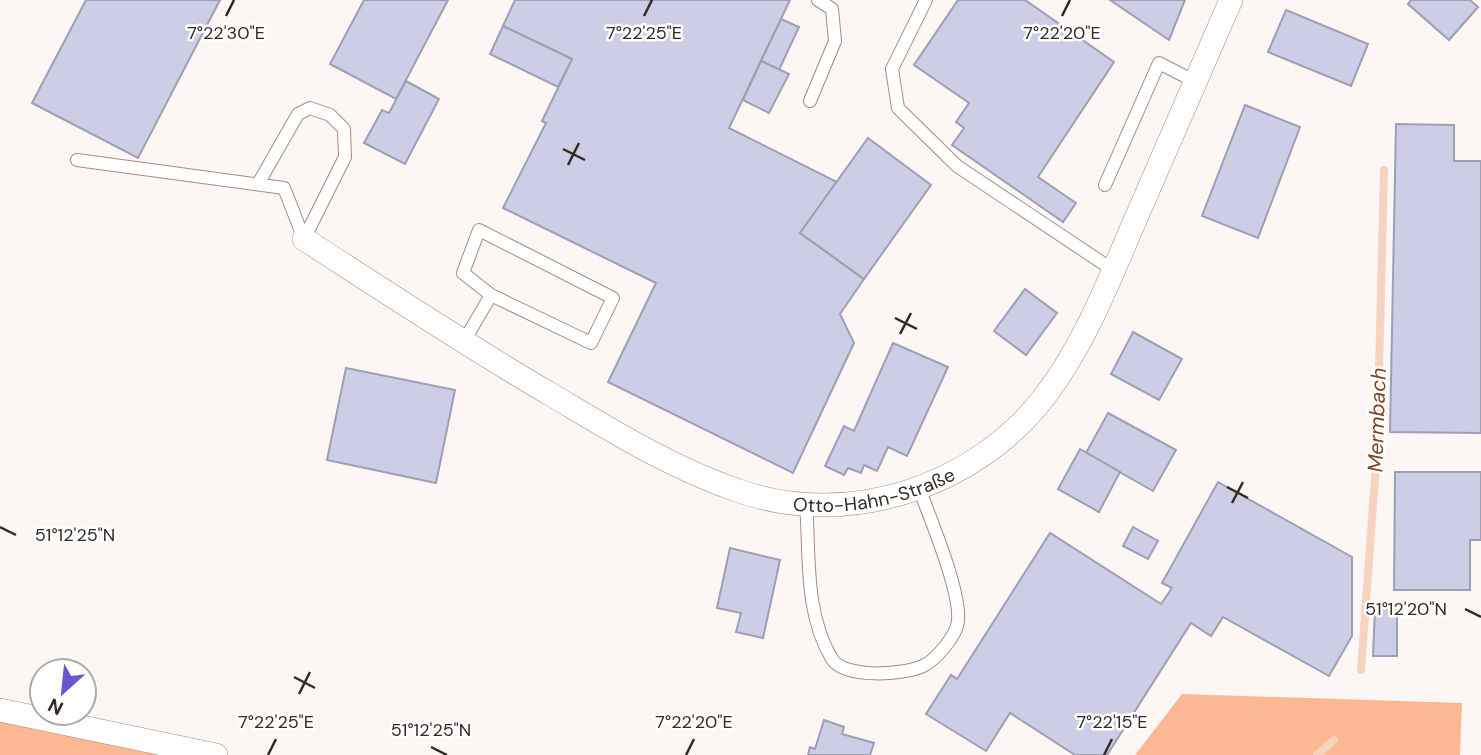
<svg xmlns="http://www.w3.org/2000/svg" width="1481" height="755" font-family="'DM Sans',sans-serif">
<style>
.green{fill:#fbb893}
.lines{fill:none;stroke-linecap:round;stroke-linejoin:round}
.stream{stroke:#f7d3bf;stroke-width:8}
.building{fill:#cdcde5;stroke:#9e9eb4;stroke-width:2}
.lane-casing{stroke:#a38d81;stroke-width:14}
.street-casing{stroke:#a38d81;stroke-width:24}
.lane{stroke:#fff;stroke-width:12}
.street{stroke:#fff;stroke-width:23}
.ticks{fill:none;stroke:#332a25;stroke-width:2.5}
.labels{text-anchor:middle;stroke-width:5;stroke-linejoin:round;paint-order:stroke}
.street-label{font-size:19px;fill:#332a25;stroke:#fff}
.water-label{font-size:21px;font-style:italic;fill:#7c4422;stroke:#fff}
.ticks-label{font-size:18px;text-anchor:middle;fill:#332a25;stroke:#fff;stroke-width:5;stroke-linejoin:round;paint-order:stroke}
</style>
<rect width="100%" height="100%" fill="#fcf7f4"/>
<g class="green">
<polygon points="1182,694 1462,703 1460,755 1135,755"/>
<polygon points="0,714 200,755 0,755"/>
</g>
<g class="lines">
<g class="stream">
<polyline points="1361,670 1377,451 1384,170"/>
<polyline points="1317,755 1334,740"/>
</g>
</g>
<g class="building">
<polygon points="86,0 220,0 138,158 32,103"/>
<polygon points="364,0 448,0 396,99 330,64"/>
<polygon points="515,0 790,0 729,128 837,182 800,233 864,279 840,314 854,343 793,473 608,382 656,283 503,208 546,123 542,121 572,59 503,26"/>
<polygon points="958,0 1025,0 1114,62 1038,177 1076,203 1063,222 952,145 964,128 956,122 969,103 914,65"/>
<polygon points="1110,0 1185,0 1169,40"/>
<polygon points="1411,0 1470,0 1478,7 1449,40 1408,4"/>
<polygon points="1286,10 1368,44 1351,86 1268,52"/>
<polygon points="781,19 799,27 779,70 761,61"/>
<polygon points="503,26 572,59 558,87 490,54"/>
<polygon points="761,61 789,74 769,113 743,100"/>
<polygon points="406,81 439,99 405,164 364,143 382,110 389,113"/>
<polygon points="1245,105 1300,127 1258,238 1202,216"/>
<polygon points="1396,124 1454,125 1454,161 1481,161 1481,433 1390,432"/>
<polygon points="868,138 931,185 864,279 800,233"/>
<polygon points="1025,289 1057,313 1026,355 994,331"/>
<polygon points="1133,332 1182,359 1159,400 1111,374"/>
<polygon points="893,343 948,367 907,456 888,447 877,471 864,465 861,473 848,468 844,475 825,466 844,426 854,431"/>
<polygon points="346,368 455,390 436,483 327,460"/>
<polygon points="1108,413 1176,450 1153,491 1086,453"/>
<polygon points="1080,449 1120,472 1099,512 1058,489"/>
<polygon points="1395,472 1481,472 1481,540 1470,540 1470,590 1394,590"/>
<polygon points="1218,482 1352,557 1352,636 1329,676 1223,617 1211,636 1191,623 1107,755 1075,755 1010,713 986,751 926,714 951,675 957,679 1050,533 1161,604 1172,588 1162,583"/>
<polygon points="1133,527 1158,541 1148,559 1123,546"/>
<polygon points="730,548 780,560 763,638 736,632 741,613 717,608"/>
<polygon points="1375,608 1397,609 1397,656 1373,656"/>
<polygon points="824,720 844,727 842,734 874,743 870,755 808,755 810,747 815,749"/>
</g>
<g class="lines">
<defs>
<g id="lane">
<polyline points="926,0 892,69 898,108 957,166 1113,270"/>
<polyline points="810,101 835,41 832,9 818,0"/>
<polyline points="77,160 284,188 304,239"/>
<polyline points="258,184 298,114 310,108 330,115 344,129 345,157 304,239"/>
<polyline points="1105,185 1159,63 1196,82"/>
<polyline points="463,343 491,295 463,273 479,230 613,298 591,343 491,295"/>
<path d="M806 503C810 554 804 613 832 659 845 679 903 675 923 666 936 660 957 635 958 621 961 591 930 518 919 488"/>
</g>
<g id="street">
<path id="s1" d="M304 239C386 292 466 345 550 394 611 430 671 468 739 491 848 529 976 487 1045 396 1084 345 1108 283 1133 225 1166 150 1199 75 1231 0"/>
<polyline points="0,710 216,755"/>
</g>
</defs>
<use href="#lane" class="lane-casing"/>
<use href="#street" class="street-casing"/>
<use href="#lane" class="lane"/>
<use href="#street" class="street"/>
</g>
<path class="ticks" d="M226 16 234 0M644 16 652 0M1062 16 1070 0M563 149 585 160M568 165 579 143M895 318 917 329M900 334 911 313M1227 487 1248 498M1232 503 1243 482M0 527 16 535M1465 609 1481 617M294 677 315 688M299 694 310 672M431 747 447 755M268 755 276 739M686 755 694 739M1104 755 1112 739"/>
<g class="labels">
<g class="street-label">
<text dy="7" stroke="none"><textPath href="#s1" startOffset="642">Otto-Hahn-Straße</textPath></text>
</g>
<g class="water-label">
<text transform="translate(1377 420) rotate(-88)" y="7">Mermbach</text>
</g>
</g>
<g class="ticks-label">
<text x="226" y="39">7°22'30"E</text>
<text x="644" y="39">7°22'25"E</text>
<text x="1062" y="39">7°22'20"E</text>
<text x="75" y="541">51°12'25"N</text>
<text x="1406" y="615">51°12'20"N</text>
<text x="276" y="728">7°22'25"E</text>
<text x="694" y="728">7°22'20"E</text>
<text x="1112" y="728">7°22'15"E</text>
<text x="431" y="736">51°12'25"N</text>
</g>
<g transform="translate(63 692) rotate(207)"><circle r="33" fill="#ffffff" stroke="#adaaa8" stroke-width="2"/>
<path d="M0-5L12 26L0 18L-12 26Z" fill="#6756d0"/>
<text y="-10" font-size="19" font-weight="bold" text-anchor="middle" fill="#332a25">N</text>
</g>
</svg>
